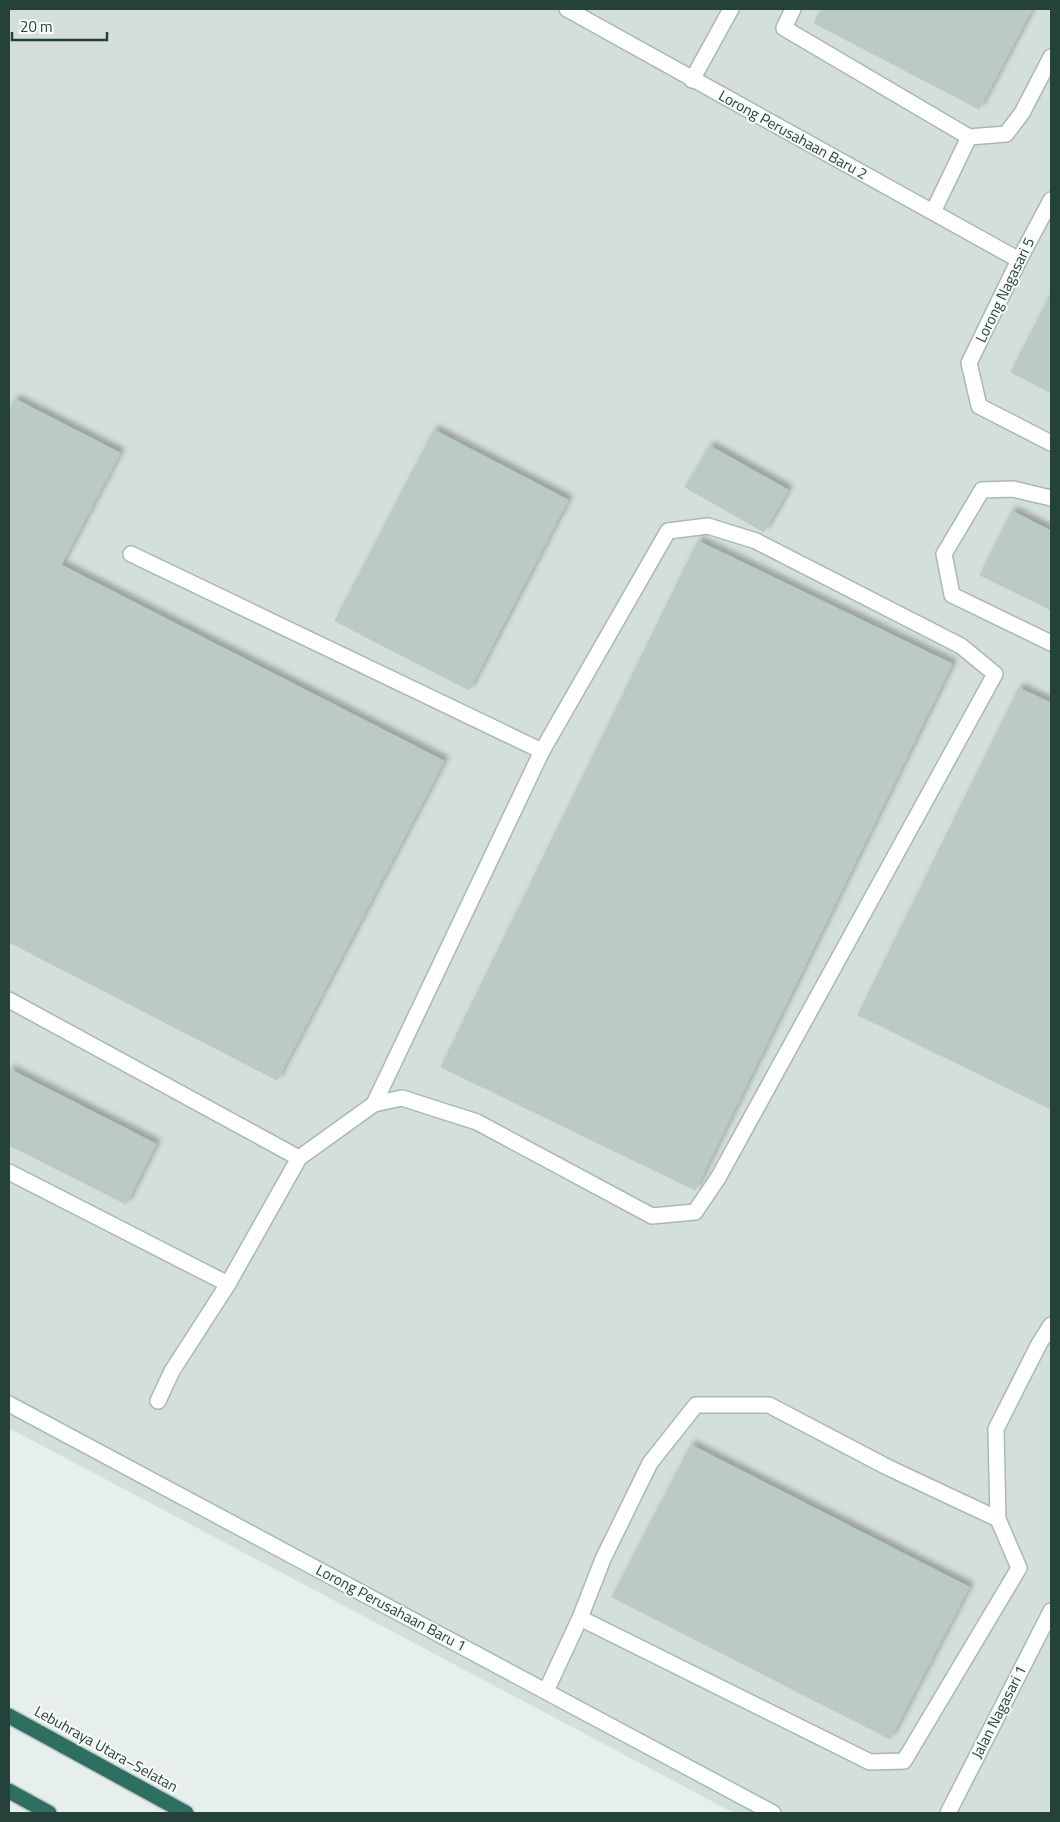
<svg xmlns="http://www.w3.org/2000/svg" width="1060" height="1822" font-family="'Titillium Web',sans-serif">
<style>
.built{fill:#d4dfda}
.building{fill:#bbcac4;stroke:#b8c9c2;filter:url(#shadow)}
.lines{fill:none;stroke-linecap:round;stroke-linejoin:round}
.lane-casing{stroke:#a8b8b2;stroke-width:18}
.street-casing{stroke:#a8b8b2;stroke-width:18}
.secondary-casing{stroke:#a4bbb3;stroke-width:18}
.highway-casing{stroke:#c2cac8;stroke-width:18}
.lane{stroke:#fff;stroke-width:15}
.street{stroke:#fff;stroke-width:15}
.secondary{stroke:#fff;stroke-width:15}
.highway{stroke:#2f6f62;stroke-width:15}
.labels{text-anchor:middle;stroke-width:4;stroke-linejoin:round;paint-order:stroke}
.street-label{font-size:15px;fill:#24423a;stroke:#f7fbf9}
</style>
<defs>
<filter id="shadow"><feDropShadow dx="4.5" dy="-4.5" stdDeviation="2.5" flood-color="#0004"/></filter>
</defs>
<rect width="100%" height="100%" fill="#e6efeb"/>
<polygon class="built" points="9,9 1051,9 1051,1813 734,1813 9,1428"/>
<g class="building">
<polygon points="822,9 1032,9 979,109 814,23"/>
<polygon points="1051,294 1051,393 1011,372"/>
<polygon points="15,399 120,453 61,565 444,761 277,1080 9,942 9,411"/>
<polygon points="434,430 568,500 469,690 335,621"/>
<polygon points="710,446 788,490 764,532 685,487"/>
<polygon points="1012,511 1051,531 1051,610 980,575"/>
<polygon points="698,541 952,664 695,1190 441,1067"/>
<polygon points="1019,688 1051,703 1051,1109 858,1015"/>
<polygon points="9,1069 156,1144 126,1204 9,1145"/>
<polygon points="691,1445 969,1587 890,1739 612,1597"/>
</g>
<g class="lines">
<defs>
<g id="lane">
<polyline points="793,9 784,28 969,137 1006,134 1022,113 1051,57"/>
<polyline points="692,80 731,9"/>
<polyline points="933,212 969,137"/>
<polyline points="1051,498 1013,489 982,490 944,554 952,595 1051,643"/>
<polyline points="131,554 542,751 668,531 708,526 756,541 961,646 995,674 718,1178 695,1212 652,1216 477,1122 402,1098 374,1104 299,1158 228,1284 172,1371 158,1401"/>
<polyline points="9,1000 299,1158"/>
<polyline points="374,1104 542,751"/>
<polyline points="9,1172 228,1284"/>
<polyline points="580,1618 603,1559 650,1463 696,1405 769,1405 887,1467 998,1519"/>
<polyline points="546,1691 580,1618 870,1762 904,1761 1019,1568 998,1519 996,1429 1039,1344 1051,1325"/>
</g>
<g id="street">
<polyline points="567,9 1019,260"/>
<polyline points="1051,200 1019,260 969,363 979,406 1051,443"/>
<polyline points="948,1813 1051,1611"/>
</g>
<polyline id="secondary" points="9,1404 773,1813"/>
<g id="highway">
<polyline points="9,1716 186,1813"/>
<polyline points="9,1791 49,1813"/>
</g>
</defs>
<use href="#lane" class="lane-casing"/>
<use href="#street" class="street-casing"/>
<use href="#secondary" class="secondary-casing"/>
<use href="#highway" class="highway-casing"/>
<use href="#lane" class="lane"/>
<use href="#street" class="street"/>
<use href="#secondary" class="secondary"/>
<use href="#highway" class="highway"/>
</g>
<g class="labels">
<g class="street-label">
<text transform="translate(793 135) rotate(29)" y="5">Lorong Perusahaan Baru 2</text>
<text transform="translate(1005 290) rotate(-64)" y="5">Lorong Nagasari 5</text>
<text transform="translate(391 1608) rotate(28)" y="5">Lorong Perusahaan Baru 1</text>
<text transform="translate(999 1712) rotate(-63)" y="5">Jalan Nagasari 1</text>
<text transform="translate(106 1749) rotate(29)" y="5">Lebuhraya Utara–Selatan</text>
</g>
</g>
<rect width="1060" height="1822" fill="none" stroke="#24423a" stroke-width="20"/>
<path d="M12 32v8h95v-8" fill="none" stroke="#24423a" stroke-width="2.5"/>
<text x="20" y="32" font-size="15" fill="#24423a" stroke="#f7fbf9" stroke-width="4" paint-order="stroke">20 m</text>
</svg>
